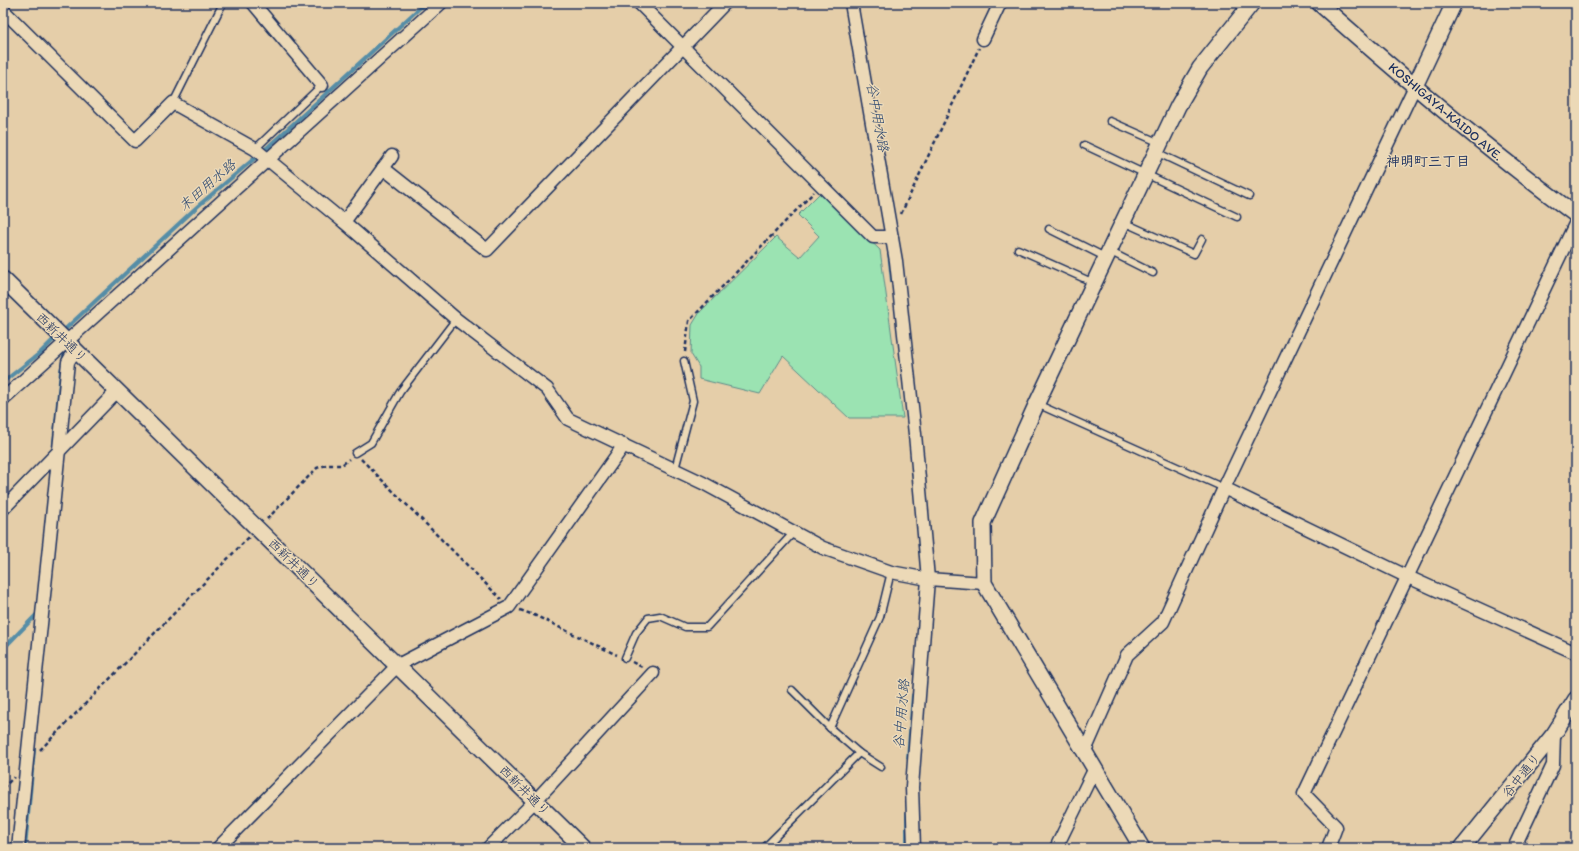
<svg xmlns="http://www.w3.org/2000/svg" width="1579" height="851" font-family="Itim,'Klee One',sans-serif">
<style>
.green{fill:#9be3b2;stroke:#5b8988}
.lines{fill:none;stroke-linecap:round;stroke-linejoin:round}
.stream{stroke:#558da7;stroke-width:4}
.service-casing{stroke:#1b2f5e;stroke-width:9}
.minor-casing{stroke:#1b2f5e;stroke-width:15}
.tertiary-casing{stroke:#1b2f5e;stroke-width:18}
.path{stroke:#1b2f5e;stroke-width:2.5;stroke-dasharray:4 3;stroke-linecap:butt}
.service{stroke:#ecd9b7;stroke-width:6}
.minor{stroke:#ecd9b7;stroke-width:12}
.tertiary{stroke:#ecd9b7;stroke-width:15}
.labels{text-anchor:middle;stroke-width:3;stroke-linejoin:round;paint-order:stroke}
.street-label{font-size:13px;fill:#1b2f5e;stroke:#ecd9b7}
.water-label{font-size:14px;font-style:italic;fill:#2a4670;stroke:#ecd9b7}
.neighbourhood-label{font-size:14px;font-weight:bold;fill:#1b2f5e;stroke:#ecd9b7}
</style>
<rect width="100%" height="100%" fill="#e5cea9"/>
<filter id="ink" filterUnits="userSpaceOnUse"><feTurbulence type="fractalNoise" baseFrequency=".025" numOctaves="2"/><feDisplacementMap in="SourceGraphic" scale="8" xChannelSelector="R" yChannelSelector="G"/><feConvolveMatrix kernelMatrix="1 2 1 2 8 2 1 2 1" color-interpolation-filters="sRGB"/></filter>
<g filter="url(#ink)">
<polygon class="green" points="820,193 880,250 903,418 849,418 783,356 760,394 699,379 699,367 691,354 692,325 700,312 776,237 800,257 819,236 798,215"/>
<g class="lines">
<g class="stream">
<polyline points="889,252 892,281"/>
<polyline points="62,332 198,206 269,146 425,3"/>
<polyline points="3,382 40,353 57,336"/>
<polyline points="53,453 61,371 66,347"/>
<polyline points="3,649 39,612"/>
<polyline points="908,758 913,695"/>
<polyline points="25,848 34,750"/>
<polyline points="907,848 907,813"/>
</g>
<defs>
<g id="service">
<polyline points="173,103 223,3"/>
<polyline points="1110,121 1160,143"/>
<polyline points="1084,145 1237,217"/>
<polyline points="255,149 322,85"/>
<polyline points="1156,152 1249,196"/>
<polyline points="1123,222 1194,254 1202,239"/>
<polyline points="1049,229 1105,257"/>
<polyline points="1018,249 1094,283"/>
<polyline points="1109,251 1153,273"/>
<polyline points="1037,404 1224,488"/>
<polyline points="355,453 371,443 400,392 456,319"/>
<polyline points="675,469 693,401 684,361"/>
<polyline points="625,658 636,633 648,618 660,616 685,627 707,627 794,532"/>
<polyline points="792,690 830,728"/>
<polyline points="881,767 859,753 830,728 880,617 891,572"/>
<polyline points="764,848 859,753"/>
</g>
<g id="minor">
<polyline points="253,3 322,85"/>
<polyline points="639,3 873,237 892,237"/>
<polyline points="851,3 896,261 915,434 928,579 912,787 914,848"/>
<polyline points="3,10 135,141 173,103 255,149 344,222 456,319 547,389 568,419 703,483 823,548 891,572 928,579 984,583"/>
<polyline points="983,39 1000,3"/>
<polyline points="383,168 487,250 725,3"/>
<polyline points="344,222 392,156"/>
<polyline points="3,399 441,3"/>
<polyline points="1224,488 1408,577 1576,653"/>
<polyline points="3,509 117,391"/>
<polyline points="1084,753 1127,655 1163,622 1224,488 1415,86"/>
<polyline points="18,848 68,362 75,350"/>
<polyline points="218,848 398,665 509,607 624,445"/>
<polyline points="488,848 536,800 653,673"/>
<polyline points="1056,848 1094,770"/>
<polyline points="1328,848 1336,827 1304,794 1576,222"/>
<polyline points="1514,848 1553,765 1554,734"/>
</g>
<g id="tertiary">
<path d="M1319 3C1401 76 1488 150 1576 215"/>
<polyline points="1415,86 1454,3"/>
<polyline points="3,279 583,848"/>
<polyline points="1142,848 984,583 983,523 1037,403 1178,106 1200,68 1252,3"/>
<polyline points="1462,848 1554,734 1576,699"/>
</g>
</defs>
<use href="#service" class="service-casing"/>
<use href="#minor" class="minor-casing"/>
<use href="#tertiary" class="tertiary-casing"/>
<g class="path">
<polyline points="901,214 979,48"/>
<polyline points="685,352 689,321 814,192"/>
<polyline points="361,459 501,599"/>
<polyline points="267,519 317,468 326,465 342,465 349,459"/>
<polyline points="520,610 534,615 617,655"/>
<polyline points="632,662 642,667"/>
<polyline points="40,750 249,537"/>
<polyline points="3,788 14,777"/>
</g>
<use href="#service" class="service"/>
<use href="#minor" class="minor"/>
<use href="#tertiary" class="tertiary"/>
</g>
</g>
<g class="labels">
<g class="street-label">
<text transform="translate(1446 111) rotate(40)" y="5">KOSHIGAYA-KAIDO AVE.</text>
<text transform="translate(62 337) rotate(44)" y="5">西新井通り</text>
<text transform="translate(294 563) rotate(44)" y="5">西新井通り</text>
<text transform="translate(1521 775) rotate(-51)" y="5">谷中通り</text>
<text transform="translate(525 790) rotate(45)" y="5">西新井通り</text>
</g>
<g class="water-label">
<text transform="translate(878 117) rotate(80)" y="5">谷中用水路</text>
<text transform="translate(207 185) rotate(-41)" y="5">末田用水路</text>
<text transform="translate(901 714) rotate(-85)" y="5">谷中用水路</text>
</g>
<g class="neighbourhood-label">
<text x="1428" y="166">神明町三丁目</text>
</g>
</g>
<rect width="1579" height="851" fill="none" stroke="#ecd9b7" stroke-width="16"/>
<rect x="8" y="8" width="1563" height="835" fill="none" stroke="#1b2f5e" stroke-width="1.5" filter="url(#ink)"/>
</svg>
